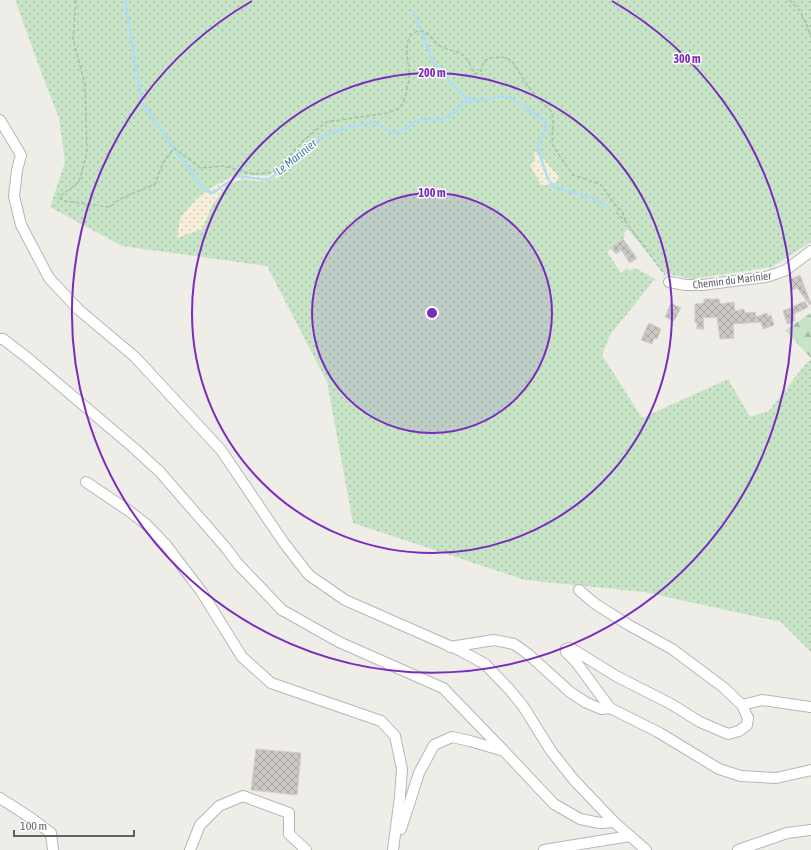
<svg xmlns="http://www.w3.org/2000/svg" width="811" height="850" font-family="'Asap Condensed',sans-serif">
<style>
.grass{fill:url(#grass-dots)}
.forest{fill:url(#forest-firs)}
.sand{fill:url(#sand-dots)}
.lines{fill:none;stroke-linecap:round;stroke-linejoin:round}
.stream{stroke:#aeddf8;stroke-width:2.5}
.building{fill:url(#building-cross-hatch);stroke:#d4cec6}
.minor-casing{stroke:#b4b7ba;stroke-width:12}
.path{stroke:#9fc5a7;stroke-width:1.5;stroke-dasharray:4 2;stroke-linecap:butt}
.minor{stroke:#fff;stroke-width:10}
.ring{fill:none;stroke:#7b2cbf;stroke-width:2}
.labels{text-anchor:middle;stroke-width:3;stroke-linejoin:round;paint-order:stroke}
.street-label{font-size:11px;fill:#5e6266;stroke:#fff}
.water-label{font-size:12px;font-style:italic;fill:#487aa2;stroke:#fff}
.centre{fill:#7b2cbf;stroke:#fff;stroke-width:2}
.ring-label{font-size:12px;text-anchor:middle;font-weight:bold;fill:#7b2cbf;stroke:#fff;stroke-width:3;stroke-linejoin:round;paint-order:stroke}
</style>
<defs>
<pattern id="grass-dots" width="8" height="8" patternUnits="userSpaceOnUse"><rect width="8" height="8" fill="#c8e4c6"/><path d="M2 2h.1M6 6h.1" fill="none" stroke="#a6bca5" stroke-width="1.8" stroke-linecap="round"/></pattern>
<pattern id="forest-firs" width="22" height="20" patternUnits="userSpaceOnUse"><rect width="22" height="20" fill="#c8e4c6"/><path d="M5 1l3.5 6h-7zM16 11l3.5 6h-7z" fill="#a6bca5"/></pattern>
<pattern id="sand-dots" width="8" height="8" patternUnits="userSpaceOnUse"><rect width="8" height="8" fill="#f8efd9"/><path d="M2 2h.1M6 6h.1" fill="none" stroke="#ccc5b4" stroke-width="1.8" stroke-linecap="round"/></pattern>
<pattern id="building-cross-hatch" width="8" height="8" patternUnits="userSpaceOnUse"><rect width="8" height="8" fill="#cbc8c4"/><path d="M0 0l8 8M0 8l8-8" fill="none" stroke="#a8a6a3"/></pattern>
</defs>
<rect width="100%" height="100%" fill="#efede7"/>
<polygon class="grass" points="15,0 811,0 811,242 772,267 692,279 664,273 628,229 624,233 625,237 607,252 621,273 627,268 630,271 635,268 655,279 610,335 602,355 642,418 728,379 750,417 769,411 803,367 811,359 811,652 781,622 644,592 525,580 353,523 327,382 267,266 122,246 50,207 65,162 59,118 43,77"/>
<polygon class="forest" points="811,313 811,358 785,330"/>
<g class="sand">
<polygon points="306,148 277,178 263,182 244,179 228,184 213,204 202,229 177,238 180,218 197,198 216,185 235,175 267,176 291,160"/>
<path d="M534 151C544 157 550 168 559 176 557 185 549 185 541 185L530 165 535 161Z"/>
</g>
<g class="lines">
<g class="stream">
<path d="M125 0 142 103 204 190 213 193 237 176 268 180 304 153 321 137 343 129 375 122C381 126 387 132 394 133 402 134 411 123 418 120 423 118 428 119 433 120 447 120 455 113 463 102L494 98 503 96 511 98 544 121 546 124C545 133 539 141 538 150L547 176 550 182 555 187 592 198 610 208"/>
<path d="M413 12 422 31 431 57 434 62C445 75 456 93 473 100"/>
</g>
</g>
<g class="building">
<polygon points="623,239 637,258 630,263 621,250 616,254 611,248"/>
<polygon points="800,275 811,304 810,305 797,288 792,290 789,280"/>
<polygon points="704,299 719,299 720,304 734,302 735,311 744,309 745,313 755,312 756,317 767,313 768,316 771,315 774,325 763,329 761,322 733,324 734,338 720,339 717,317 703,318 704,329 697,329 697,323 695,323 695,304 704,303"/>
<polygon points="805,301 808,307 794,314 795,316 794,317 795,321 787,324 783,311"/>
<polygon points="671,303 681,308 674,321 665,317"/>
<polygon points="649,323 661,329 657,339 654,338 652,344 641,340"/>
<polygon points="256,749 301,753 297,795 251,790"/>
</g>
<g class="lines">
<defs>
<g id="minor">
<polyline points="0,120 21,155 17,170 14,196 21,225 49,278 79,310 135,357 221,450 284,543 309,575 345,600 461,651 485,664 509,689 523,706 551,751 574,780 614,822 646,850"/>
<polyline points="669,282 686,285 702,285 766,277 778,273 786,270 811,251"/>
<polyline points="0,339 3,339 29,359 135,449 160,472 226,548 238,564 282,610 339,642 443,688 504,751"/>
<polyline points="86,482 129,511 146,524 166,545 201,591 242,657 271,683 381,721 395,736 402,769 400,797 393,850"/>
<polyline points="579,590 594,603 627,624 672,649 723,687 742,705 748,718 747,725 739,731 728,734 700,722 671,704 616,676 574,650 569,648 566,649 566,652 576,662 610,708 658,732 719,769 741,776 776,778 811,770"/>
<polyline points="450,647 494,640 514,644 528,654 570,692 585,702 601,709 610,708"/>
<polyline points="742,705 762,700 811,707"/>
<polyline points="0,798 31,818 51,833 53,850"/>
<polyline points="401,829 419,773 434,745 452,737 470,741 504,751 554,804 580,819 600,823 614,822"/>
<polyline points="190,850 200,825 219,806 243,796 289,813 289,834 306,850"/>
<polyline points="544,850 630,836"/>
<polyline points="738,850 787,833 811,830"/>
</g>
</defs>
<use href="#minor" class="minor-casing"/>
<g class="path">
<path d="M76 0 73 39 85 85 87 153 79 182 59 197 63 201 110 207 120 199 155 184 163 163 174 148 201 168 224 166 253 174 276 172 304 140 326 122 387 113C393 111 400 109 403 103 405 99 409 81 409 77 410 64 401 41 414 33 417 31 419 31 422 31 430 33 433 41 439 45 446 50 456 50 464 56 469 61 471 69 476 74L481 71 484 61 490 58 499 57 507 58 513 62 525 82 540 101 551 111 553 118 552 144 557 152 573 175 600 184 614 203 623 213 626 222"/>
<polyline points="789,0 800,11 808,28 811,37"/>
<polyline points="616,212 626,222 665,275"/>
</g>
<use href="#minor" class="minor"/>
</g>
<circle cx="432" cy="313" r="120" fill="#7b2cbf" fill-opacity=".12"/>
<g class="ring">
<circle cx="432" cy="313" r="120"/>
<circle cx="432" cy="313" r="240"/>
<path d="M612 1A360 360 0 1 1 252 1"/>
</g>
<g class="labels">
<g class="street-label">
<text transform="translate(732 280) rotate(-7)" y="4">Chemin du Marinier</text>
</g>
<g class="water-label">
<text transform="translate(296 157) rotate(-39)" y="4">Le Marinier</text>
</g>
</g>
<circle cx="432" cy="313" r="6" class="centre"/>
<g class="ring-label">
<text x="687" y="63">300 m</text>
<text x="432" y="77">200 m</text>
<text x="432" y="197">100 m</text>
</g>
<path d="M14 830v6h120v-6" fill="none" stroke="#5e6266" stroke-width="2"/>
<text x="20" y="830" font-size="12" fill="#5e6266" stroke="#ffffff" stroke-width="3" paint-order="stroke">100 m</text>
</svg>
